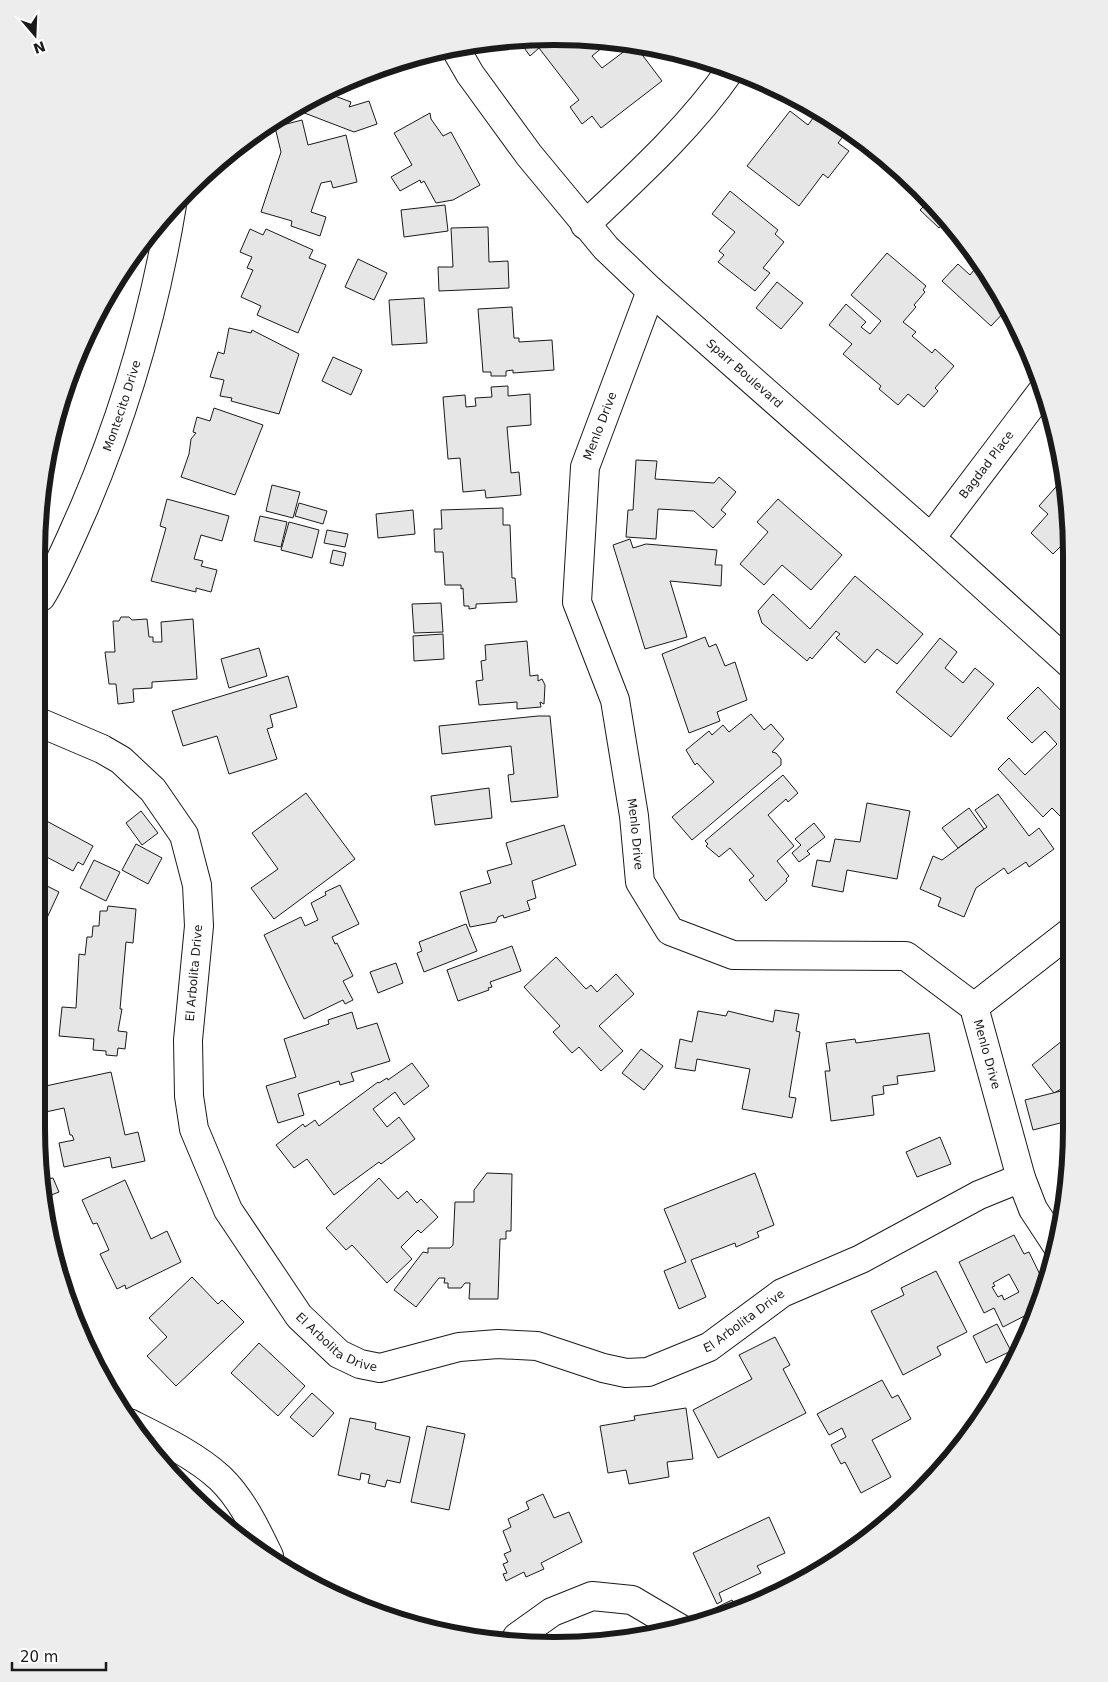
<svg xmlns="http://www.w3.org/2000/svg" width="1108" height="1682" font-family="'DejaVu Sans',sans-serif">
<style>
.building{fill:#e6e6e6;stroke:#1a1a1a;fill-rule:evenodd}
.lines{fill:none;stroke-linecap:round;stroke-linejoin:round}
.minor-casing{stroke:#1a1a1a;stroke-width:30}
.minor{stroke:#fff;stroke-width:28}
.labels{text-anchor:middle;stroke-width:4;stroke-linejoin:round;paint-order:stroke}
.street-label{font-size:12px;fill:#1a1a1a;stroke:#fff}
.rim{fill:none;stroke:#1a1a1a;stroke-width:6}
</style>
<rect width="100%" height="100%" fill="#fff"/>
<g class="building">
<polygon points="517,38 598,40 603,47 592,56 602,68 634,44 662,81 601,128 592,116 582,124 570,107 579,100 539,48 530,56"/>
<polygon points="336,86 332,95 351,102 349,107 369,101 377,124 354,132 294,109"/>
<polygon points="819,110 848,130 838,143 849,151 828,178 823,174 799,206 747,166 790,111 808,125"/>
<polygon points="430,113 431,119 443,136 451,132 480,185 453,200 436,203 424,181 421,183 420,180 400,191 391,177 412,165 394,133"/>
<polygon points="302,120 308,145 346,135 357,182 333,188 331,181 321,183 311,212 326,217 320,236 291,226 292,221 261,212 281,152 275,127"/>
<polygon points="730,191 778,230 775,234 784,242 763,268 770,273 755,291 718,262 724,255 719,251 735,232 712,214"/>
<polygon points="929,201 947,220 939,228 920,210"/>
<polygon points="445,205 448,231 404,237 401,210"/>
<polygon points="488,227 489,262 508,261 509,288 439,291 438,267 453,267 451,228"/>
<polygon points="250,229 263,235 266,229 313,250 309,258 326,265 298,333 257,315 261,306 241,297 253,270 247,268 252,257 240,252"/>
<polygon points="887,253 926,286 923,290 925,292 914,305 916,307 903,322 916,332 912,336 932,353 935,349 954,366 935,388 938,391 924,407 908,394 898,405 879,389 881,386 843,354 852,344 829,325 846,304 866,322 861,327 870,334 881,321 851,295"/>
<polygon points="974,254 1008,308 991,326 942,281 958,264 970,275 978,265 970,258"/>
<polygon points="358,259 387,273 374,300 345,287"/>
<polygon points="777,282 803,303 781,329 756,308"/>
<polygon points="424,298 427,343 392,345 389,300"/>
<polygon points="512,307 514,338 519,338 519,342 552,340 554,370 513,373 513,370 506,371 506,376 491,376 491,372 483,372 478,309"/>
<polygon points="229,328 251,333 252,330 299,354 279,414 231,401 232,398 220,396 224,380 210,377 218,352 224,354"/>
<polygon points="333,357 362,370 351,395 322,381"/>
<polygon points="508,386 508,396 530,394 531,425 507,427 511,473 519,472 521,495 486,498 485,490 463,492 460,458 448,459 443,397 465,395 466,407 476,406 475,398 492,397 491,387"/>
<polygon points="214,408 263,425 235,495 181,477 189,454 191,439 196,433 193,432 197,417 210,421"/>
<polygon points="636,460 657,461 655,479 714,483 719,477 736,492 721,510 726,514 713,528 694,511 658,509 656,539 626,537 628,510 633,510"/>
<polygon points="1063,479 1071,520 1071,550 1063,544 1053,554 1031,533 1048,514 1039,506"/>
<polygon points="272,485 300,492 293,518 266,511"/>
<polygon points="167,499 229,516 222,541 201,535 194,559 203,561 201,566 217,570 211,592 196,588 196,592 151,581 166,528 160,526"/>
<polygon points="778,499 842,555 811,590 782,565 764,585 740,564 768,532 757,522"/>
<polygon points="299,503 327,511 323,524 295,516"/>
<polygon points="503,508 503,525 510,525 512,578 515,578 517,602 476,604 476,608 469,609 469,606 464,606 463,588 461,589 461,585 445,585 443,552 435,552 434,529 442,529 441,510"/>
<polygon points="413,510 415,534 378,538 376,514"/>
<polygon points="260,516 287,522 281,547 254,541"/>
<polygon points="289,522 319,530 312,558 281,550"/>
<polygon points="327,530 348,534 345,547 324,543"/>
<polygon points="630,539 633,548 646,544 717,550 715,565 722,565 721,586 670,581 687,637 645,649 613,545"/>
<polygon points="333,550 346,553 343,566 330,563"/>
<polygon points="855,576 923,634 897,664 877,649 865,663 836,638 840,634 836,631 812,659 810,657 807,661 762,623 758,611 773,594 810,629"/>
<polygon points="441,603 443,632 414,633 412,604"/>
<polygon points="121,617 129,617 132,620 147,619 149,637 153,637 153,642 162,642 161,622 193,619 197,679 152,682 152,688 133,689 134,702 118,704 116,684 109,684 105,652 115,652 113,621 119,621"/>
<polygon points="443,634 444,659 414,661 413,636"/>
<polygon points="705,637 709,647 716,644 725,666 735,662 747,700 717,712 720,721 689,733 662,654"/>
<polygon points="940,638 957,652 945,668 963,683 975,668 994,684 951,737 896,692"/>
<polygon points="527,641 530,676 538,675 538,681 542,679 545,685 544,704 540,702 541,707 517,709 517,702 479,705 476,681 483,680 481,661 486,660 485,645"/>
<polygon points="259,648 267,676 229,688 221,659"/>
<polygon points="288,676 297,707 270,715 273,727 267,729 277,759 229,774 217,736 183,746 172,711"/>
<polygon points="1038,687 1070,720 1069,825 1052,808 1043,817 998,769 1009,758 1025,775 1057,744 1045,731 1032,743 1007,718"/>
<polygon points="751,714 764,730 771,724 784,739 772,752 776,753 781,759 781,765 692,840 672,817 714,782 697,763 695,765 686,750 709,731 712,735 723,725 729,732"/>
<polygon points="538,716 550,716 558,797 511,802 508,775 514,774 511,746 442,754 439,726"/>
<polygon points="783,775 798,793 788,802 786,799 768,815 794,846 777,861 789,876 786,879 787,881 766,901 749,880 754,876 730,848 719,857 706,846 708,844 705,841"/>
<polygon points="489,788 492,818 435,825 431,796"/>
<polygon points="306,793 355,859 274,919 251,888 278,869 252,833"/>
<polygon points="998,794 1029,836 1039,828 1054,849 1029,867 1026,862 1008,874 1004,868 976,888 964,917 938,906 941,898 920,889 933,856 942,860 987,827 975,810"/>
<polygon points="867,803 910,811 897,879 847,870 843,892 812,886 817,860 830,862 835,839 860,842"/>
<polygon points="969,808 984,829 958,848 942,828"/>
<polygon points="141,811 158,833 142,845 126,823"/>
<polygon points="41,818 93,846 83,865 78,862 73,871 43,855 41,859"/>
<polygon points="814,823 825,837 807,851 810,854 799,862 792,853 801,845 795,839"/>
<polygon points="564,825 576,865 532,881 536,898 527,901 530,910 504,918 503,915 498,917 496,922 470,927 460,892 491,883 487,871 512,864 506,843"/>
<polygon points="136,844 162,858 148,884 122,870"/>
<polygon points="94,860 120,872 106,901 80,888"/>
<polygon points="41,883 59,892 46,920 41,918"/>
<polygon points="340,885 359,924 332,937 335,944 337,943 353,976 343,981 353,1000 345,1004 343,1000 304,1019 264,935 301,917 305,926 318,920 311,903 326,895 325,892"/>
<polygon points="108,906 136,909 133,943 126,942 120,1009 122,1009 118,1031 127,1032 125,1049 118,1048 117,1056 106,1055 106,1051 93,1050 94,1039 59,1036 62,1007 76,1008 79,954 85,955 87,937 92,937 93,926 99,926 100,911 107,911"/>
<polygon points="466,924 477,951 424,972 417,953 422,951 419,942"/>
<polygon points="512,946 521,971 490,982 492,987 488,988 489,990 458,1001 447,970"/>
<polygon points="556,957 586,989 591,985 597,992 616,974 634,994 599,1026 623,1051 601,1071 579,1047 572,1053 553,1032 560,1026 524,987"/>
<polygon points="396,963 403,983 378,993 370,972"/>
<polygon points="775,1010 799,1014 796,1031 800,1032 789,1097 796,1098 792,1118 742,1109 750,1069 697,1059 695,1071 675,1068 680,1039 692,1042 698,1011 726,1016 728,1011 773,1022"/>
<polygon points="352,1012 357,1029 377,1023 390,1061 351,1073 354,1081 340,1085 339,1081 298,1094 304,1115 278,1123 266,1086 296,1077 284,1039 329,1024 328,1020"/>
<polygon points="929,1033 935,1071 897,1076 898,1084 883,1086 884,1094 872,1096 874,1115 831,1121 825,1071 830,1071 826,1043 855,1039 856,1043"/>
<polygon points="1068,1036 1068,1085 1054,1093 1032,1065"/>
<polygon points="641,1049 663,1066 644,1090 622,1073"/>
<polygon points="412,1063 429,1086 404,1105 395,1092 373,1109 387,1127 399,1117 415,1139 381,1164 379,1162 334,1195 307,1159 294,1168 276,1145 303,1124 305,1127 315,1120 319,1126 378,1082 379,1083 387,1078 388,1080"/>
<polygon points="111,1072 125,1135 138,1132 145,1161 112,1168 110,1157 64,1167 59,1143 74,1140 72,1135 70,1135 64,1108 41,1113 41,1087"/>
<polygon points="1061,1091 1068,1121 1033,1130 1025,1100"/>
<polygon points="940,1137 951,1164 917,1177 906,1152"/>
<polygon points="487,1173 512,1174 511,1231 506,1231 506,1239 500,1239 498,1299 469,1299 470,1283 465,1283 461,1288 448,1288 448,1283 444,1283 445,1278 439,1278 416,1307 394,1290 423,1252 428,1253 428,1248 450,1248 453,1245 455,1202 474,1202 474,1190"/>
<polygon points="755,1173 774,1225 757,1232 759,1237 736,1247 735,1243 691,1260 706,1297 679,1309 664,1271 686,1262 664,1209"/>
<polygon points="53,1178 59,1192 41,1199 41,1180"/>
<polygon points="379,1178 398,1199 407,1191 417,1203 421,1199 438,1217 421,1233 418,1230 401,1247 412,1259 387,1283 352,1245 346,1250 326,1228"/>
<polygon points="125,1180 151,1239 167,1231 181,1262 126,1289 125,1285 117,1289 100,1254 109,1250 97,1223 93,1224 82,1200"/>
<polygon points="49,1229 56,1245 52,1246"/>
<path d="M1014 1235 1024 1254 1029 1252 1046 1287 1038 1309 1003 1327 994 1308 984 1313 959 1262ZM1009 1274 1019 1292 1004 1300 1002 1295 998 1297 992 1287 995 1286 993 1283Z"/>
<polygon points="936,1271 967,1332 937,1347 941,1355 903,1375 871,1311 904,1295 901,1288"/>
<polygon points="192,1277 218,1304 222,1300 244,1322 176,1386 147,1356 167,1337 149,1318"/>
<polygon points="997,1324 1011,1351 986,1363 973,1336"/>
<polygon points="775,1337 790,1365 783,1369 806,1413 718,1458 693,1410 752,1379 739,1355"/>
<polygon points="259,1343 305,1386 278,1416 231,1373"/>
<polygon points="882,1380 892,1398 898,1395 911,1419 872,1440 891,1477 861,1493 845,1462 841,1464 831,1445 846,1437 842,1428 829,1435 817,1414"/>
<polygon points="312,1393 334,1413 313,1437 290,1417"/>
<polygon points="686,1408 693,1459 667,1462 669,1477 629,1484 626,1470 608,1473 600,1426 635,1420 634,1416"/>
<polygon points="350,1418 376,1423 375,1429 410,1437 400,1483 387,1480 385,1487 368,1483 370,1475 361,1473 360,1480 338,1475"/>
<polygon points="427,1426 465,1434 449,1510 411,1502"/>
<polygon points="543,1494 554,1518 569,1512 582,1542 541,1563 544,1569 526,1577 524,1572 506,1581 503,1574 507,1573 503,1564 508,1562 504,1554 511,1551 503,1531 511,1527 508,1519 529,1509 526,1502"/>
<polygon points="769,1517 785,1553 757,1566 761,1573 719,1593 722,1601 717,1604 693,1553"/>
<polygon points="732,1600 736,1608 710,1619 707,1612"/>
<polygon points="433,1630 452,1630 452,1635"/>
</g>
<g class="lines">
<defs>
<g id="minor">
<path id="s1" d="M455 48 470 74 529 155 606 248 651 291 931 538 1070 664"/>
<path d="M585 225C637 176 691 127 731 69"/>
<path id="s2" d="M651 291 585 467 577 602 615 700 634 816 640 882 670 931 733 955 906 956 974 1007 1021 1178 1033 1209 1056 1244"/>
<path id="s3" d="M931 538 1043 390"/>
<path id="s4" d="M41 597C58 569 70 539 84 508 125 412 155 309 172 205"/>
<path id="s5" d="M41 723 102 749 121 760 153 790 184 835 197 885 199 926 188 1040 189 1096 194 1129 228 1210 299 1316 339 1354 360 1364 380 1368 459 1347 498 1344 537 1346 603 1368 626 1373 648 1372 709 1347 782 1293 861 1259 979 1195 1021 1178"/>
<polyline points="974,1007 1069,933"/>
<path d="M129 1423C159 1438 195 1455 220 1478 242 1499 256 1529 269 1556"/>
<polyline points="513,1644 517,1637 552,1612 592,1596 632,1600 681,1629"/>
</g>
</defs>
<use href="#minor" class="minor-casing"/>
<use href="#minor" class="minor"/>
</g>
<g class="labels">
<g class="street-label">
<text dy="4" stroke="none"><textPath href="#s1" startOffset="438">Sparr Boulevard</textPath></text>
<text dy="4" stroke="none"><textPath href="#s4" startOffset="208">Montecito Drive</textPath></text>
<text transform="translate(600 426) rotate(-69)" y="4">Menlo Drive</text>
<text dy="4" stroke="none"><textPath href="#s3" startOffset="92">Bagdad Place</textPath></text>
<text dy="4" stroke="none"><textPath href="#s2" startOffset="564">Menlo Drive</textPath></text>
<text transform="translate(194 973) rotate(-85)" y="4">El Arbolita Drive</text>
<text dy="4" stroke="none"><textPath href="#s2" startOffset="1044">Menlo Drive</textPath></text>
<text dy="4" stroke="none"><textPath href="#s5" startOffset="1182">El Arbolita Drive</textPath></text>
<text dy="4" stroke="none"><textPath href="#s5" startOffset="746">El Arbolita Drive</textPath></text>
</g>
</g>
<path d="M0 0H1108V1682H0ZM554 45H554A509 509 0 0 1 1063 554V1128A509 509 0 0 1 554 1637H554A509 509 0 0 1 45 1128V554A509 509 0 0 1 554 45Z" fill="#ededed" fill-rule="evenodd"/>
<path class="rim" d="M554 45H554A509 509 0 0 1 1063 554V1128A509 509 0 0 1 554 1637H554A509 509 0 0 1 45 1128V554A509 509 0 0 1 554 45Z"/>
<g transform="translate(35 35) rotate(161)" stroke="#ffffff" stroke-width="4" paint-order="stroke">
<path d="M0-4L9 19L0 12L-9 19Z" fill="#1a1a1a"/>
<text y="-8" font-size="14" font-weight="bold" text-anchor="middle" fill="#1a1a1a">N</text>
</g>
<path d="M12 1662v8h94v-8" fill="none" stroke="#1a1a1a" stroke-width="2.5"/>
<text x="20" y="1662" font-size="15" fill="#1a1a1a" stroke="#ffffff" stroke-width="4" paint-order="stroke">20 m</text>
</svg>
